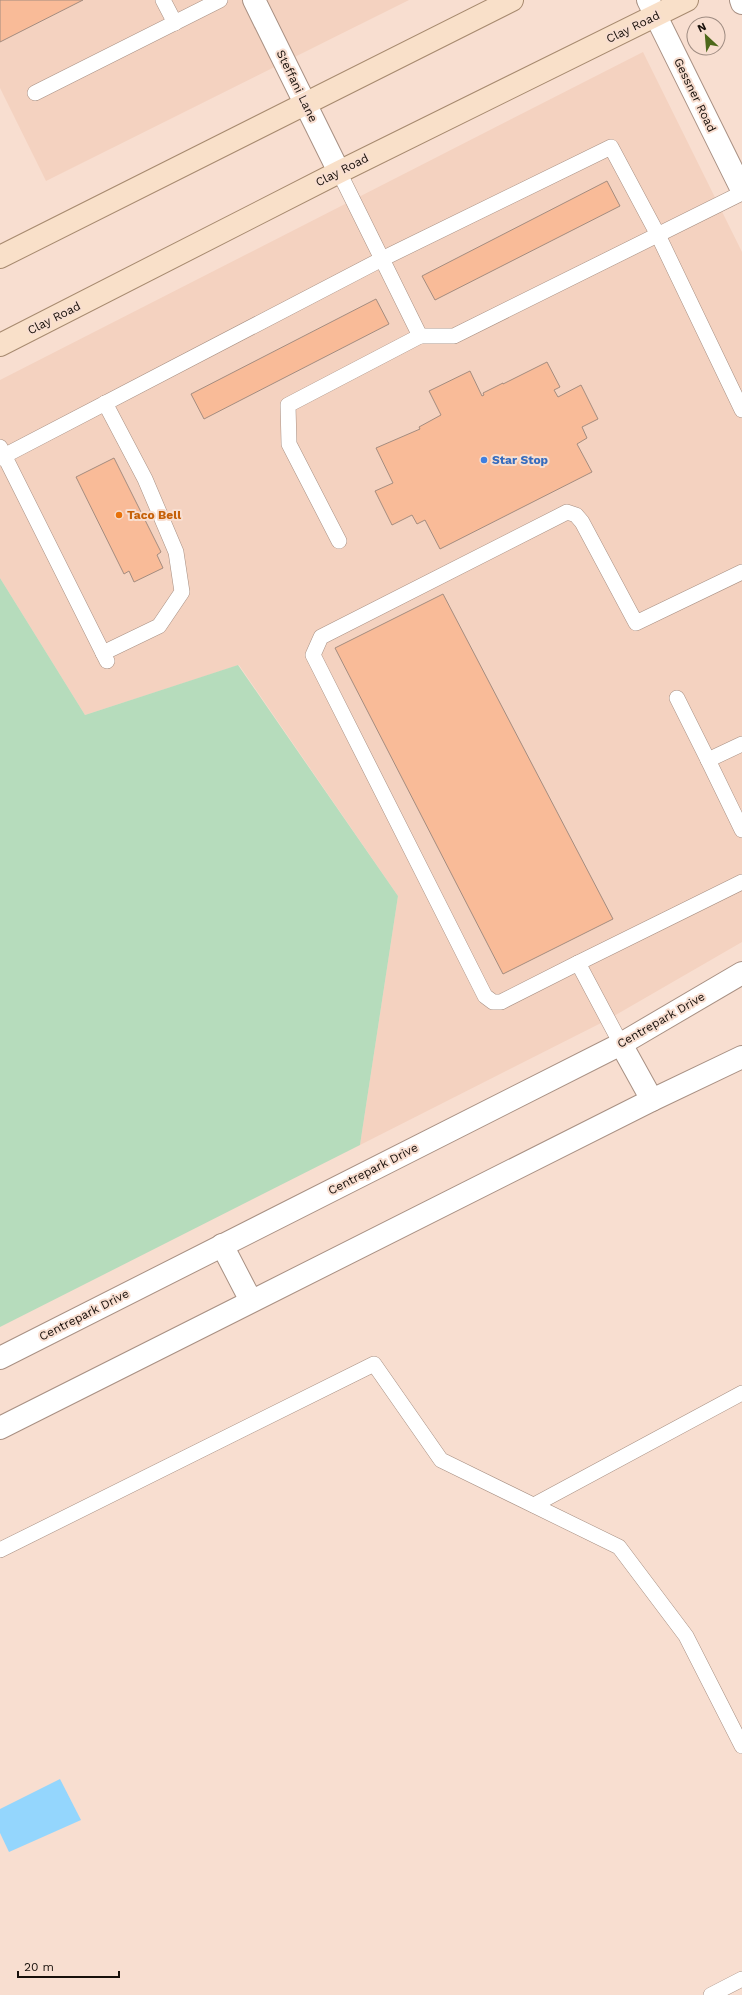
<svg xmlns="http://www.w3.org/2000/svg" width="742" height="1995" font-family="'Work Sans',sans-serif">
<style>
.built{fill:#f4d2c0}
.green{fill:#b6dcbc}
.water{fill:#94d6fd}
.building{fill:#f9bb98;stroke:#a48c7f}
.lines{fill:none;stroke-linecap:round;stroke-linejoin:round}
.service-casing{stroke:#a89083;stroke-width:16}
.tertiary-casing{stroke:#a89083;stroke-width:24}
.secondary-casing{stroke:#a89083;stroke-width:24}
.primary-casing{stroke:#a78a6f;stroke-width:24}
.service{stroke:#fff;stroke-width:15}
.tertiary{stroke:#fff;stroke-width:22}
.secondary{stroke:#fff;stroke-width:22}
.primary{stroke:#f9e0c9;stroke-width:22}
.shop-dot{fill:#3f7fe0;stroke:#f8ded0;stroke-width:1.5}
.food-dot{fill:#e8710a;stroke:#f8ded0;stroke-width:1.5}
.labels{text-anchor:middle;stroke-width:4;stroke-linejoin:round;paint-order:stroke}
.street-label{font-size:12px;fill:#170f0a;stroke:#f8ded0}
.shop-label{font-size:12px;font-weight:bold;fill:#366cbe;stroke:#f8ded0;text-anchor:start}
.food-label{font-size:12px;font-weight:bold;fill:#c56008;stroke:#f8ded0;text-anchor:start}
</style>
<rect width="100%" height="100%" fill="#f8ded0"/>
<g class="built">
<polygon points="0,0 409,0 46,181 0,88"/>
<polygon points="643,52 742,252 742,942 607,1020 360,1145 398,896 239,665 85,715 0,578 0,380"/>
</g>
<polygon class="green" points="0,578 85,715 238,665 398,896 360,1145 0,1327"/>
<polygon class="water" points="60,1779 81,1820 9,1852 0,1833 0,1809"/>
<g class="building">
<polygon points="0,0 83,0 0,42"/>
<polygon points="607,181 620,206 435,300 422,276"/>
<polygon points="376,299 389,324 204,419 191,394"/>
<polygon points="547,362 560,387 554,390 558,397 581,385 598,419 582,427 587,438 577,444 592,472 440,549 425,520 417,524 412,515 392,525 375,491 393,483 376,448 420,429 419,427 441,415 429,391 470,371 482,396 484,395 483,393 503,383 503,384"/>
<polygon points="114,458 161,552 157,555 163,568 134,582 129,571 124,574 76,477"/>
<polygon points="443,594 613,919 503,974 335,648"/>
</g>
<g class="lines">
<defs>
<g id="service">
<polyline points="163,0 175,23"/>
<polyline points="35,93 220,0"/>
<polyline points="339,172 420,336 454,336 742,193"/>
<polyline points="0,447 107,661"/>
<polyline points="0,458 382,259 611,147 658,235 742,410"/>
<polyline points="339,541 289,444 288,405 420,336"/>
<polyline points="103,653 159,626 182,592 176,552 145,479 105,403"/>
<polyline points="677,698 708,760"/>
<polyline points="742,744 708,760 742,830"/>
<polyline points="578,963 742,882"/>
<polyline points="621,1044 578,963 501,1002 493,1002 485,996 313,655 321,637 567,512 576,515 582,522 636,623 742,572"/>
<polyline points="534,1505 742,1393"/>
<polyline points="0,1550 374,1364 441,1460 619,1547 686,1636 742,1746"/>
<polyline points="711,1995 742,1979"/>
</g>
<g id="tertiary">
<polyline points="254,0 339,172"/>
<polyline points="621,1044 652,1100"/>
<polyline points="222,1245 251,1301"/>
<polyline points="0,1358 621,1044 742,973"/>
<polyline points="0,1428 652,1100 742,1057"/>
</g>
<g id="secondary">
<polyline points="648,0 742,190"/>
<polyline points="741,0 742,3"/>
</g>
<g id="primary">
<polyline points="0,257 512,0"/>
<polyline points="0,345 339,172 687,0"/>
</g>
</defs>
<use href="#service" class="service-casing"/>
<use href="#tertiary" class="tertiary-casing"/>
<use href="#secondary" class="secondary-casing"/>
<use href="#primary" class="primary-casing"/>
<use href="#service" class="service"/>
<use href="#tertiary" class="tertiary"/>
<use href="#secondary" class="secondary"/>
<use href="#primary" class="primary"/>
</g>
<circle class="shop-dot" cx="484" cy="460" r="4"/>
<circle class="food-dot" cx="119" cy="515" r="4"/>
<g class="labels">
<g class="street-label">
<text transform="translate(633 27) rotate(-26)" y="4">Clay Road</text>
<text transform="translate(297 86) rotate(64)" y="4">Steffani Lane</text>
<text transform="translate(695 95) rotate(64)" y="4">Gessner Road</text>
<text transform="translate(342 170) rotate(-27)" y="4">Clay Road</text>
<text transform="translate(54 318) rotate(-27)" y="4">Clay Road</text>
<text transform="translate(661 1020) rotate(-30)" y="4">Centrepark Drive</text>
<text transform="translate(373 1169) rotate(-27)" y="4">Centrepark Drive</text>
<text transform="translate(84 1315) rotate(-27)" y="4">Centrepark Drive</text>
</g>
<g class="shop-label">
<text x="492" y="464">Star Stop</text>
</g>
<g class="food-label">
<text x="127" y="519">Taco Bell</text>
</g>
</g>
<g transform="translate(706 36) rotate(334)"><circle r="19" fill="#f8ded0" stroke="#9e8b81"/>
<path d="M0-3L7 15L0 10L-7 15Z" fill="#4d681a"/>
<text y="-6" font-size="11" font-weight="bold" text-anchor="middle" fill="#170f0a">N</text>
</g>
<path d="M18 1971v6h101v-6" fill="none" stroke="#170f0a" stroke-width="2"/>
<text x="24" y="1971" font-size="12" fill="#170f0a" stroke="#f8ded0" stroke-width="3" paint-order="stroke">20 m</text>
</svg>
